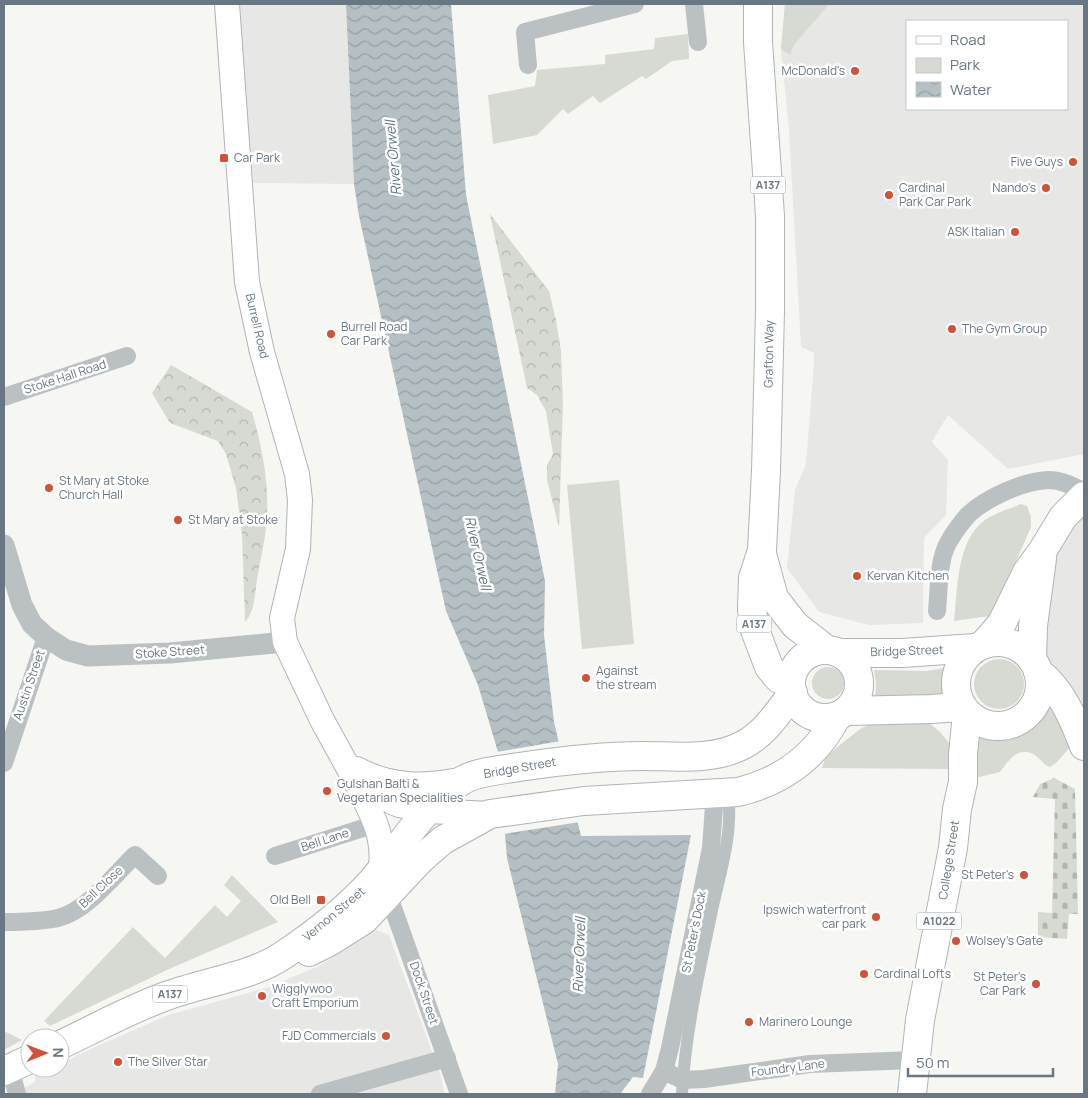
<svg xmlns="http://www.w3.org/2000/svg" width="1088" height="1098" font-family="Manrope,sans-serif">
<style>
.built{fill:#e7e7e6;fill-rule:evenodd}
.green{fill:#d6dad3}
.forest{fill:url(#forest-crowns)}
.cemetery{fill:url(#cemetery-stones)}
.water{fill:url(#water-waves)}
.pier{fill:#f6f6f3}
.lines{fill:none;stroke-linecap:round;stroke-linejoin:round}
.secondary-casing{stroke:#aeb4b8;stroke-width:26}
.primary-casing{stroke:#afb4b7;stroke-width:30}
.pedestrian{stroke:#bbc0c3;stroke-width:12}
.minor{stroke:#bbc0c3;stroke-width:18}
.tertiary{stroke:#bbc0c3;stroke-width:21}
.secondary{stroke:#fff;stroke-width:24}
.primary{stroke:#fff;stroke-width:28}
.poi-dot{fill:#d05239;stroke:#fff;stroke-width:2}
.labels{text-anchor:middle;stroke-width:5;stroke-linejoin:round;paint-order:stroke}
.shield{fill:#fff;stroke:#95a0a7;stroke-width:1}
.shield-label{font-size:11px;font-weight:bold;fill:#687781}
.poi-label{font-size:12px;fill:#687781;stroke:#fff;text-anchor:start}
.street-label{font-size:12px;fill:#687781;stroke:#fff}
.water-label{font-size:14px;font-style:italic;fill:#64787d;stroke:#fff}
</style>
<defs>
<pattern id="forest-crowns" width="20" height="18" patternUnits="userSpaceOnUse" patternTransform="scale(1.25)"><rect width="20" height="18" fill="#d6dad3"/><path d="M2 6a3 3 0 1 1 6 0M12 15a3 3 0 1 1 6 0" fill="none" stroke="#b1b6b1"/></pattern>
<pattern id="cemetery-stones" width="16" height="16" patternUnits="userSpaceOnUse" patternTransform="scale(1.25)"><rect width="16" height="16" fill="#d6dad3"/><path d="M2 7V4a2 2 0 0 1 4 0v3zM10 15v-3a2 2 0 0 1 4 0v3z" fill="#b1b6b1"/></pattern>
<pattern id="water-waves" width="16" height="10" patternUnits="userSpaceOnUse" patternTransform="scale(1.25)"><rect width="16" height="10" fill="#b4c0c3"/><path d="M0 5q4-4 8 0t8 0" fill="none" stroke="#96a1a4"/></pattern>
</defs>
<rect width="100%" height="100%" fill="#f6f6f3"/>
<g class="built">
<polygon points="227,4 346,4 354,184 240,183"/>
<path d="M785 4H1084V454L1008 469 948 415 932 442 948 460 946 515 924 538 923 623 869 625 819 612 787 568 795 490 806 464 814 364V353L801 347 789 129 781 49ZM907 21H1067V109H907Z"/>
<polygon points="1084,511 1084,748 1038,672 1043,550"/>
<polygon points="377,930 389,935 440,1073 445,1094 12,1094 35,1082 35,1076 51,1068 60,1068 60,1064 95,1047 168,1015 266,988 319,966"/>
</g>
<g class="green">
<polygon points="785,4 829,4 794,45 790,55 781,49"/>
<polygon points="688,34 689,59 672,61 646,79 642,76 600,103 593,96 568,114 563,109 537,135 493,144 488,95 535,86 537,70 605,64 605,55 654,49 655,38"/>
<polygon points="619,480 634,644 582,649 567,485"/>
<path d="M1021 504 1027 506 1031 517V527L997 605 990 616 954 621C958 589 956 541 985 520 995 513 1009 509 1021 504Z"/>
<circle cx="999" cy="684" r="25"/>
<circle cx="828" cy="683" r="16"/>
<path d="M945 668C941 681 940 690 945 703L875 700 876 684 874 670 927 671Z"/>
<path d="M1052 701 1073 744 1056 763 1050 767C1043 765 1041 759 1035 755 1018 745 1009 760 1000 772L979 777 975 774 980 735C1015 742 1036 733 1052 701Z"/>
<polygon points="925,720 940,732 949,743 949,769 822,768 826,756 860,729 877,721"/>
<polygon points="232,875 278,922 169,969 50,1026 44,1021 133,927 165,958 215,905 227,917 241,901 224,885"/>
<polygon points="4,1031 22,1040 4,1050"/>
</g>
<g class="forest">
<polygon points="490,214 549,291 556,320 561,351 563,404 559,527 547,480 547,465 553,454 546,411 537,395 527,388"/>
<path d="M171 365 252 412C261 442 269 482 267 514 266 536 261 558 257 579 255 593 255 612 245 622L242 534 236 488 226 454 218 441 170 423 152 393Z"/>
</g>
<polygon class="cemetery" points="1054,778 1075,789 1078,914 1069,914 1067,939 1038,937 1038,912 1052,913 1055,799 1033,797 1040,784"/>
<polygon class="water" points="346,4 451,4 466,195 545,581 544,635 554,722 581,836 691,835 643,1078 633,1077 620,1094 555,1094 558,1064 507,858 498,752 478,685 446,611 359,216 354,184"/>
<polygon class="pier" points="561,741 580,822 503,834 496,752"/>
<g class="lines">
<defs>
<g id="secondary">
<polyline points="227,4 247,282 262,352 297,474 300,500 298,549 282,618 285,642 322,720 355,780 379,796 399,805 428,811 490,814"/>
<path d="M357 769C391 788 428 787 465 779"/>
<path d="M355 780C370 812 385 832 381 869"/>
</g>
<g id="primary">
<polyline points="758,4 758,42 770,216 770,311 766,471 762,550 753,578 752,610 755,630 769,667 779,679 791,683"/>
<polyline points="762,554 774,598 795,625 827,650"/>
<circle cx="998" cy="684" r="42"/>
<polyline points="984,644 1002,623 1027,572 1043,550 1063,517 1084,496"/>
<circle cx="825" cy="684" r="34"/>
<polyline points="839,653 902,653 975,648"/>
<polyline points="1032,660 1033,626 1042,559"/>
<path d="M1038 672C1061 688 1074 720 1084 746"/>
<polyline points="847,711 931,709 961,707"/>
<path d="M309 952 329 942 364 920 420 860 443 840 490 814 584 801 738 792C783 781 816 757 837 716"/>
<path d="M60 1045C96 1028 132 1008 169 995 205 982 254 976 285 954 316 933 348 908 373 880 399 849 429 798 465 779 481 771 502 770 519 767 560 761 601 756 642 756 675 756 713 761 743 745 765 734 778 712 793 693"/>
<polyline points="4,1071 30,1059"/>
<polyline points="912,1094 920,1020 953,848 957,809 963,782 963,754 967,714"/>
</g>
</defs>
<use href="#secondary" class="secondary-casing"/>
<use href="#primary" class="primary-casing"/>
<path class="pedestrian" d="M682 1094C685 1037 698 976 710 920 717 883 731 844 729 806"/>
<g class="minor">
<polyline points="694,4 698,42"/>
<polyline points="528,65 525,32 635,4"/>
<polyline points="4,397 127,356"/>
<path d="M937 611C939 591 938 561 948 543 953 534 961 523 968 515 986 498 1023 481 1048 480 1062 480 1073 486 1084 492"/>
<polyline points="4,763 46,637"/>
<polyline points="275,856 376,824"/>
<polyline points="390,892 392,905 459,1094"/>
<path d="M4 922C22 922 40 922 58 918 87 911 113 876 135 855L158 876"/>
<polyline points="10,1068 17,1094"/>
<polyline points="664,1071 683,1080 704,1079 810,1064 915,1060"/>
<polyline points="320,1094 447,1058"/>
<polyline points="650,1094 664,1071 670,1048 711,848 714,806 718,793"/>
</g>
<polyline class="tertiary" points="4,545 22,605 32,624 46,637 66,650 88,656 170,653 285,642"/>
<use href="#secondary" class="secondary"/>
<use href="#primary" class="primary"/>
</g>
<g class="poi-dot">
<circle cx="855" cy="71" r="5"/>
<rect x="219" y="153" width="10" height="10" rx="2.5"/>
<circle cx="1073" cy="162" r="5"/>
<circle cx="1046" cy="188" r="5"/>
<circle cx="889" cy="195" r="5"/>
<circle cx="1015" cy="232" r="5"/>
<circle cx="952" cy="329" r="5"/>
<circle cx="331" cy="334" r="5"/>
<circle cx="49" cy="488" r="5"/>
<circle cx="178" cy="520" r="5"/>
<circle cx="857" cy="576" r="5"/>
<circle cx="586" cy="678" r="5"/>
<circle cx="327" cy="791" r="5"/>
<circle cx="1024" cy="875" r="5"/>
<rect x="316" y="895" width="10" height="10" rx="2.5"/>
<circle cx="876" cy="917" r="5"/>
<circle cx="956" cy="941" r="5"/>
<circle cx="864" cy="974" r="5"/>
<circle cx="1036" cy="984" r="5"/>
<circle cx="262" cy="996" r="5"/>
<circle cx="749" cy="1022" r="5"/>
<circle cx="386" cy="1036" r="5"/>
<circle cx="118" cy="1062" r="5"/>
</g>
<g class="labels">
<g class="shield">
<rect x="750.5" y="176.5" width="35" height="17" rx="4"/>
<rect x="736.5" y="615.5" width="35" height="17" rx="4"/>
<rect x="916.5" y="912.5" width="45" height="17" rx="4"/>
<rect x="152.5" y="985.5" width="35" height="17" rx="4"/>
</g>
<g class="shield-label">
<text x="768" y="189">A137</text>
<text x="754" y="628">A137</text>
<text x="939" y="925">A1022</text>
<text x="170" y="998">A137</text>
</g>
<g class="poi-label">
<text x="845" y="75" text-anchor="end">McDonald's</text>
<text x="234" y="162">Car Park</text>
<text x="1063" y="166" text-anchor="end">Five Guys</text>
<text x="899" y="192">Cardinal<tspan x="899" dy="14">Park Car Park</tspan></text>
<text x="1036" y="192" text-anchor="end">Nando's</text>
<text x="1005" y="236" text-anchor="end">ASK Italian</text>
<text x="341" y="331">Burrell Road<tspan x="341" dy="14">Car Park</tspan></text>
<text x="962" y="333">The Gym Group</text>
<text x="59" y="485">St Mary at Stoke<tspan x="59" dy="14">Church Hall</tspan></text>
<text x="188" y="524">St Mary at Stoke</text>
<text x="867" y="580">Kervan Kitchen</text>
<text x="596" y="675">Against<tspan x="596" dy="14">the stream</tspan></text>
<text x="337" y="788">Gulshan Balti &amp;<tspan x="337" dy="14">Vegetarian Specialities</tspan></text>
<text x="1014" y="879" text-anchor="end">St Peter's</text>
<text x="311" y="904" text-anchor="end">Old Bell</text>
<text x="866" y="914" text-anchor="end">Ipswich waterfront<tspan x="866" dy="14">car park</tspan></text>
<text x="966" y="945">Wolsey's Gate</text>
<text x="874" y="978">Cardinal Lofts</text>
<text x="1026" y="981" text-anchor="end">St Peter's<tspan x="1026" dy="14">Car Park</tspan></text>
<text x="272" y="993">Wigglywoo<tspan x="272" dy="14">Craft Emporium</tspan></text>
<text x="759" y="1026">Marinero Lounge</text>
<text x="376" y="1040" text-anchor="end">FJD Commercials</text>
<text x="128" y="1066">The Silver Star</text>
</g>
<g class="street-label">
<text transform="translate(257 326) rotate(77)" y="4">Burrell Road</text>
<text transform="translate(769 354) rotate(-89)" y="4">Grafton Way</text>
<text transform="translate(65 377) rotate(-18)" y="4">Stoke Hall Road</text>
<text transform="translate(907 651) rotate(-2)" y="4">Bridge Street</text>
<text transform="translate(170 652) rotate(-4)" y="4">Stoke Street</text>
<text transform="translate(29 685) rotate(-71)" y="4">Austin Street</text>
<text transform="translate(520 768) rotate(-10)" y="4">Bridge Street</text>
<text transform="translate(325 840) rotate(-18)" y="4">Bell Lane</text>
<text transform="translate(949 860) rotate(-81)" y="4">College Street</text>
<text transform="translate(101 887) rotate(-43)" y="4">Bell Close</text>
<text transform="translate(334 914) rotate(-40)" y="4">Vernon Street</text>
<text transform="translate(694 932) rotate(-79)" y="4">St Peter's Dock</text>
<text transform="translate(424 993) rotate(71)" y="4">Dock Street</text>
<text transform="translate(788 1068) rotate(-7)" y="4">Foundry Lane</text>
</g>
<g class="water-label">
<text transform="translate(393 158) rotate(-95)" y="5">River Orwell</text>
<text transform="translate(478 553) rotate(77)" y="5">River Orwell</text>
<text transform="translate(579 955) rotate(-88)" y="5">River Orwell</text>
</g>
</g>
<rect width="1088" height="1098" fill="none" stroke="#687781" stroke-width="10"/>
<rect x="906" y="20" width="162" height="90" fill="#ffffff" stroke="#c3c9cd"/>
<rect x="916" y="36" width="25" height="8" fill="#ffffff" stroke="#c3c9cd"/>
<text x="950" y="45" font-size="15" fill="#687781">Road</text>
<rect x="916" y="58" width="25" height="15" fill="#d6dad3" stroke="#c3c9cd"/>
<text x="950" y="70" font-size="15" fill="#687781">Park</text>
<rect x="916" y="82" width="25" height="15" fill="url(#water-waves)" stroke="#c3c9cd"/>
<text x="950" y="95" font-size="15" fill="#687781">Water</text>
<g transform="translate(45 1053) rotate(89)"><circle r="24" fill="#ffffff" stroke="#c3c9cd"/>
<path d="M0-4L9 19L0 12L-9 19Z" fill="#d05239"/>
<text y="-8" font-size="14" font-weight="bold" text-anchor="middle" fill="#687781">N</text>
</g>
<path d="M908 1068v8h145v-8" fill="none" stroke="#687781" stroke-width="2.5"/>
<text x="916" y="1068" font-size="15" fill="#687781" stroke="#ffffff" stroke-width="4" paint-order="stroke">50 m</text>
</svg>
